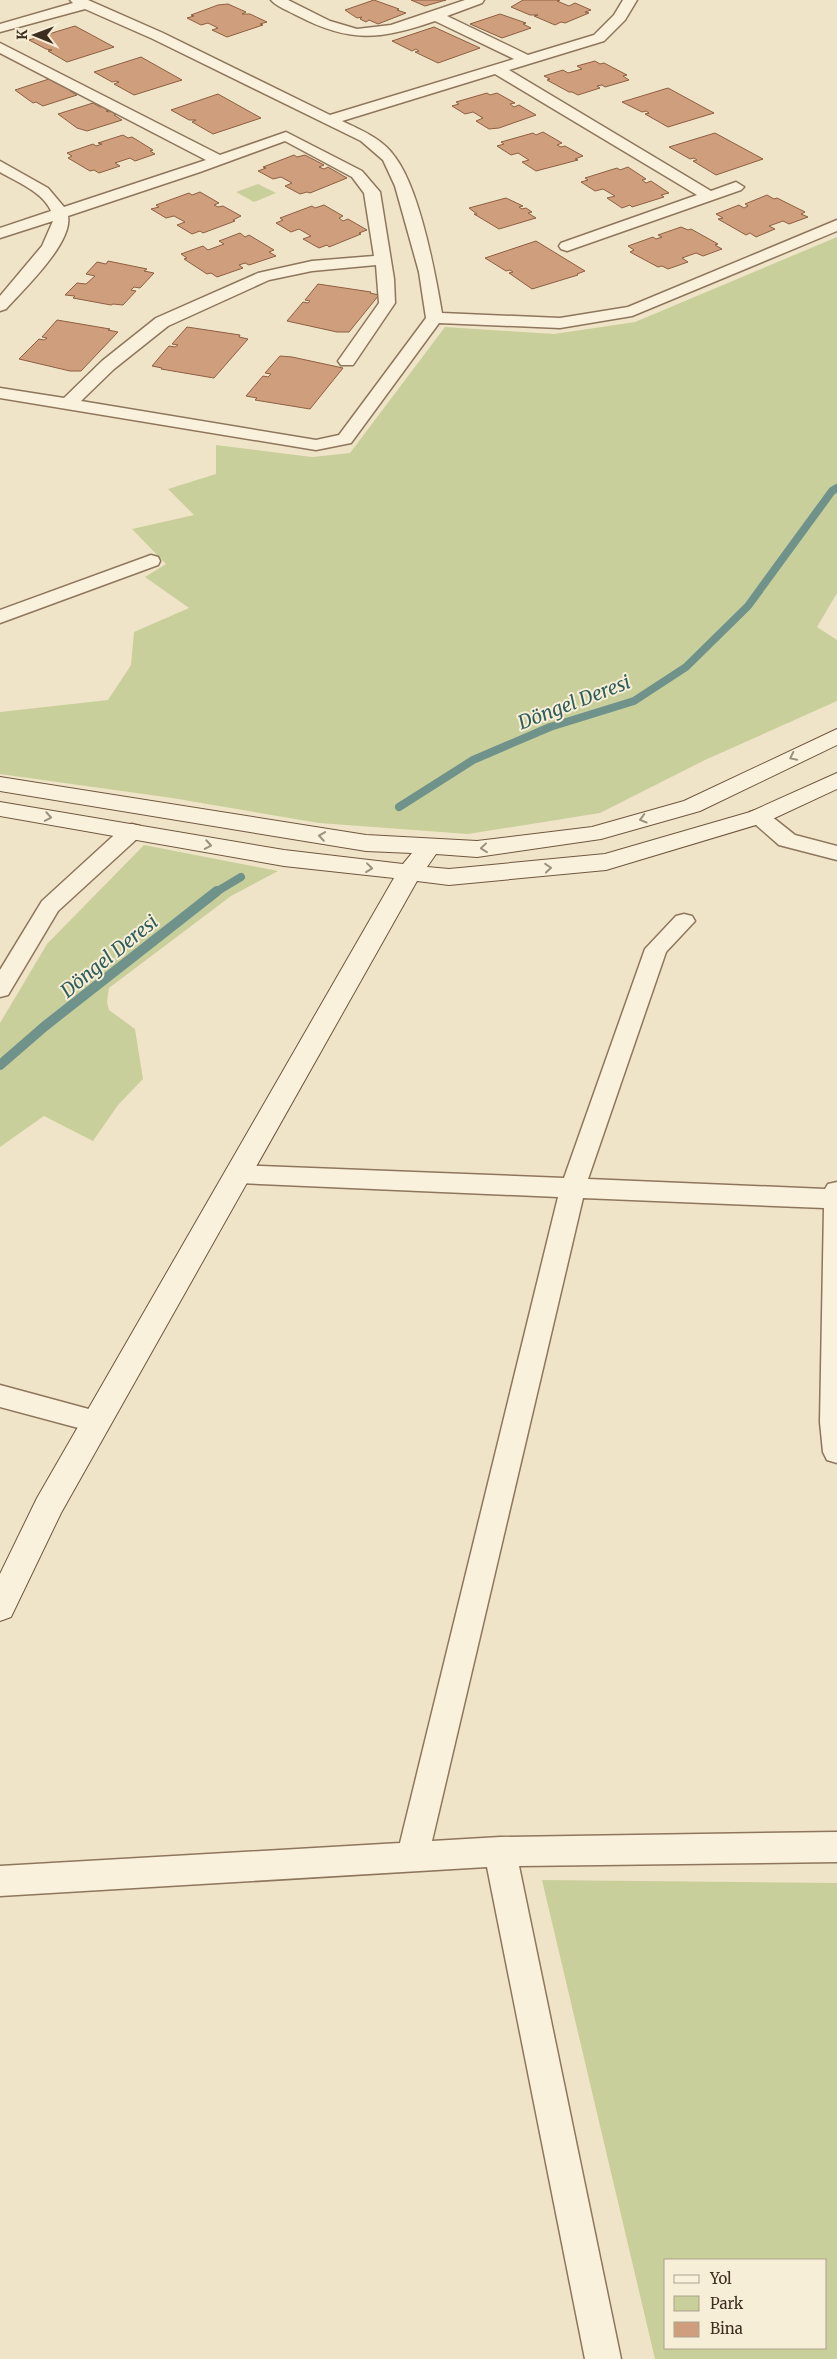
<svg xmlns="http://www.w3.org/2000/svg" width="837" height="2359" font-family="Merriweather,serif">
<style>
.green{fill:#c9cf9b;fill-rule:evenodd}
.lines{fill:none;stroke-linecap:round;stroke-linejoin:round}
.stream-far1{stroke:#6f938a;stroke-width:8}
.stream{stroke:#6f938a;stroke-width:10}
.building{fill:#cf9f7d;stroke:#8d5f41}
.street-casing{stroke:#8d765c;stroke-width:3}
.secondary-casing{stroke:#6f573f;stroke-width:2}
.street{fill:#faf1dc;fill-rule:evenodd}
.secondary{fill:#faf1dc;fill-rule:evenodd}
.oneway{stroke:#9c907e}
.labels{text-anchor:middle;stroke-width:4;stroke-linejoin:round;paint-order:stroke}
.water-label{font-size:19px;font-style:italic;fill:#2f5d5a;stroke:#f7eed8}
</style>
<rect width="100%" height="100%" fill="#f0e4c8"/>
<g class="green">
<polygon points="258,184 276,193 254,202 236,192"/>
<polygon points="837,237 837,593 817,627 837,640 837,701 705,760 600,813 468,834 319,823 172,798 0,774 0,712 108,700 131,665 134,632 189,608 145,577 166,564 132,529 194,515 168,489 216,474 216,445 312,457 350,453 445,327 554,334 635,322"/>
<polygon points="144,845 278,871 231,896 109,988 107,1002 109,1010 135,1029 143,1079 118,1105 93,1141 44,1116 0,1147 0,1023 47,944"/>
<path d="M542 1880 837 1883V2359H655ZM666 2260H826V2348H666Z"/>
</g>
<g class="lines">
<g class="stream-far1">
<polyline points="399,807 473,760 550,727 634,701 686,667 748,606 832,491 837,488"/>
<polyline points="216,892 241,877"/>
</g>
<polyline class="stream" points="0,1065 45,1026 217,891"/>
</g>
<g class="building">
<polygon points="374,0 399,9 397,10 406,13 378,24 369,20 366,22 360,19 362,17 357,18 345,10"/>
<polygon points="411,0 446,0 425,6"/>
<polygon points="523,0 560,0 557,1 569,6 575,3 591,10 585,12 589,13 565,23 561,22 555,25 534,16 538,15 530,15 511,7"/>
<polygon points="228,4 246,12 242,14 250,14 267,22 260,24 263,25 227,37 212,30 218,28 208,23 201,25 187,18 194,16 191,15 218,5"/>
<polygon points="500,14 526,23 523,24 531,28 502,38 470,24"/>
<polygon points="75,26 114,47 67,62 48,51 52,50 46,49 29,40"/>
<polygon points="434,27 480,48 438,63 415,52 419,51 416,49 412,51 392,41"/>
<polygon points="141,57 182,80 134,95 114,84 119,82 116,81 112,82 94,72"/>
<polygon points="595,61 600,64 604,63 627,75 623,76 629,80 605,87 602,85 597,86 600,88 578,95 572,92 569,92 547,80 550,79 544,76 563,70 568,73 582,69 577,66"/>
<polygon points="49,79 66,85 62,86 68,87 73,90 70,91 77,95 43,106 36,102 33,103 15,90"/>
<polygon points="668,88 714,113 668,127 645,114 649,113 646,111 642,112 622,102"/>
<polygon points="487,93 490,95 497,93 515,103 510,104 514,107 519,105 536,115 499,128 489,129 476,121 483,118 473,112 465,114 452,106 459,104 456,102"/>
<polygon points="218,94 261,118 213,134 192,122 196,120 189,120 171,110"/>
<polygon points="93,103 100,107 104,106 110,110 106,111 109,112 112,111 118,114 114,115 122,120 87,131 77,128 58,114"/>
<polygon points="543,132 562,143 557,145 561,147 565,146 583,156 575,159 578,160 536,171 522,162 529,160 518,153 511,155 497,146 504,144 501,142 533,133 536,135"/>
<polygon points="715,133 763,159 716,175 693,161 697,160 694,158 690,159 669,147"/>
<polygon points="123,135 128,138 132,137 153,150 150,151 155,154 135,161 130,158 115,163 120,166 99,173 94,170 90,171 68,158 72,156 67,153 93,144 96,146 102,144 98,143"/>
<polygon points="294,155 297,157 305,155 324,165 319,167 324,169 328,167 347,178 310,193 307,192 300,194 285,186 292,183 281,177 273,179 258,171 266,168 263,167"/>
<polygon points="628,167 646,179 642,180 646,183 651,181 669,193 661,195 664,197 632,207 630,205 622,208 607,198 615,196 603,189 595,191 581,182 588,180 585,178 617,168 620,170"/>
<polygon points="200,192 219,203 214,205 218,207 223,206 241,216 233,220 235,221 203,233 200,231 192,234 177,225 185,222 174,216 166,218 151,209 159,207 156,205 189,193 192,195"/>
<polygon points="767,195 774,199 777,198 805,212 801,214 808,217 789,224 783,221 769,226 775,229 756,237 750,233 746,235 718,219 723,218 716,214 739,205 744,208 748,206 745,204"/>
<polygon points="506,198 523,206 519,207 522,209 526,208 532,212 528,213 536,218 499,229 474,214 477,214 469,208"/>
<polygon points="324,205 343,216 339,218 343,221 348,219 367,230 359,233 361,234 329,247 327,245 319,248 303,239 311,236 299,229 291,232 276,223 283,220 280,218 312,206 315,208"/>
<polygon points="681,227 688,230 691,229 718,244 715,245 722,249 703,256 696,253 682,258 688,262 668,269 662,266 658,267 630,252 634,250 628,246 653,237 656,239 662,237 658,235"/>
<polygon points="240,233 245,237 249,235 274,250 269,252 276,256 249,265 245,263 239,265 243,268 217,277 211,273 207,274 184,259 187,258 181,254 203,246 208,250 224,244 219,241"/>
<polygon points="536,241 585,271 577,274 578,275 532,289 509,273 513,272 510,270 506,271 485,258"/>
<polygon points="108,261 147,269 144,271 154,273 140,288 134,287 131,290 136,291 123,305 113,304 111,305 73,298 75,296 65,295 77,283 86,284 95,276 86,274 97,262 106,264"/>
<polygon points="318,284 371,292 370,293 379,295 349,332 337,332 287,321 303,302 308,303 310,301 305,300"/>
<polygon points="57,320 110,329 108,330 118,332 81,371 70,371 19,359 39,339 44,340 47,338 42,337"/>
<polygon points="187,327 240,335 239,337 248,339 214,378 161,369 162,368 152,366 169,346 175,347 178,345 172,344"/>
<polygon points="280,356 292,357 343,368 310,409 255,400 257,398 246,396 263,376 268,377 271,374 265,373"/>
</g>
<g class="lines">
<defs>
<g id="street">
<path d="M70 0H88L163 33 330 115 514 59 435 21C380 40 350 43 298 16 289 11 277 7 271 0H288L330 21 357 29 391 25 465 0H484L482 3 447 16 528 55 594 35 614 15 623 0H637L625 20 604 41 509 70 711 191 736 182 744 187 741 190 567 251 561 249 559 246 561 243 697 195 495 74 342 121C361 130 383 139 395 157 420 190 435 272 442 313L560 318 628 307 837 220V231L632 316 560 328 439 323 351 443 316 450 0 398V388L64 398 102 361 156 318 258 273 312 261 374 256 364 193 352 177 285 141 200 172 68 216C73 243 23 290 6 309L0 311V296L42 246 53 221 0 238V228L51 211C43 192 17 182 0 172V161L48 188 64 207 206 160 0 53V43L220 155 286 132 362 171 380 192 394 279 395 303 353 365H341L338 361 379 303 376 265 312 271 269 280 168 326 114 369 81 401 316 440 339 435 426 318 419 272 395 186 383 160 361 141 153 39 85 9 0 32V24L73 3Z"/>
<polygon points="151,555 158,557 160,561 158,565 0,623 0,610"/>
<polygon points="758,810 766,812 795,835 837,846 837,860 779,845 747,817 750,812"/>
<polygon points="132,824 140,826 143,831 140,836 58,911 8,995 0,997 0,970 42,901 124,826"/>
<polygon points="684,914 692,916 695,921 666,952 588,1179 825,1189 828,1184 837,1182 837,1463 827,1460 823,1452 820,1422 824,1208 583,1198 432,1841 500,1837 837,1832 837,1862 519,1866 621,2359 585,2359 487,1867 0,1896 0,1866 400,1843 558,1197 238,1183 229,1180 226,1174 229,1168 238,1165 564,1178 645,949 676,916"/>
<polygon points="0,1385 107,1414 111,1422 107,1430 97,1433 0,1407"/>
</g>
<polygon id="secondary" points="837,729 837,745 700,811 601,839 477,857 436,854 427,867 449,869 605,854 750,812 837,773 837,789 766,822 606,870 449,885 417,881 61,1513 11,1617 0,1621 0,1574 37,1498 394,878 284,866 0,816 0,802 284,850 403,864 412,853 366,851 0,791 0,777 366,835 477,841 592,827 684,801"/>
</defs>
<use href="#street" class="street-casing"/>
<use href="#secondary" class="secondary-casing"/>
<use href="#street" class="street"/>
<use href="#secondary" class="secondary"/>
</g>
<defs><path id="oneway-chevron" d="M-2-3.5L2.5 0L-2 3.5" fill="none" stroke-width="1.6" stroke-linecap="round" stroke-linejoin="round" transform="scale(1.25)"/></defs>
<g class="oneway">
<use href="#oneway-chevron" transform="translate(793 757) rotate(154)"/>
<use href="#oneway-chevron" transform="translate(48 817) rotate(10)"/>
<use href="#oneway-chevron" transform="translate(643 819) rotate(164)"/>
<use href="#oneway-chevron" transform="translate(322 836) rotate(-171)"/>
<use href="#oneway-chevron" transform="translate(208 845) rotate(10)"/>
<use href="#oneway-chevron" transform="translate(484 848) rotate(174)"/>
<use href="#oneway-chevron" transform="translate(369 868) rotate(6)"/>
<use href="#oneway-chevron" transform="translate(548 868) rotate(-5)"/>
</g>
<g class="labels">
<g class="water-label">
<text transform="translate(574 702) rotate(-21)" y="7">Döngel Deresi</text>
<text transform="translate(109 956) rotate(-39)" y="7">Döngel Deresi</text>
</g>
</g>
<rect x="664" y="2259" width="162" height="90" fill="#f7eed8" stroke="#ada18e"/>
<rect x="674" y="2275" width="25" height="8" fill="#faf1dc" stroke="#ada18e"/>
<text x="710" y="2284" font-size="15" fill="#3d2e20">Yol</text>
<rect x="674" y="2296" width="25" height="15" fill="#c9cf9b" stroke="#ada18e"/>
<text x="710" y="2309" font-size="15" fill="#3d2e20">Park</text>
<rect x="674" y="2322" width="25" height="15" fill="#cf9f7d" stroke="#ada18e"/>
<text x="710" y="2334" font-size="15" fill="#3d2e20">Bina</text>
<g transform="translate(35 35) rotate(271)" stroke="#f7eed8" stroke-width="4" paint-order="stroke">
<path d="M0-4L9 19L0 12L-9 19Z" fill="#3d2e20"/>
<text y="-8" font-size="14" font-weight="bold" text-anchor="middle" fill="#3d2e20">K</text>
</g>
</svg>
